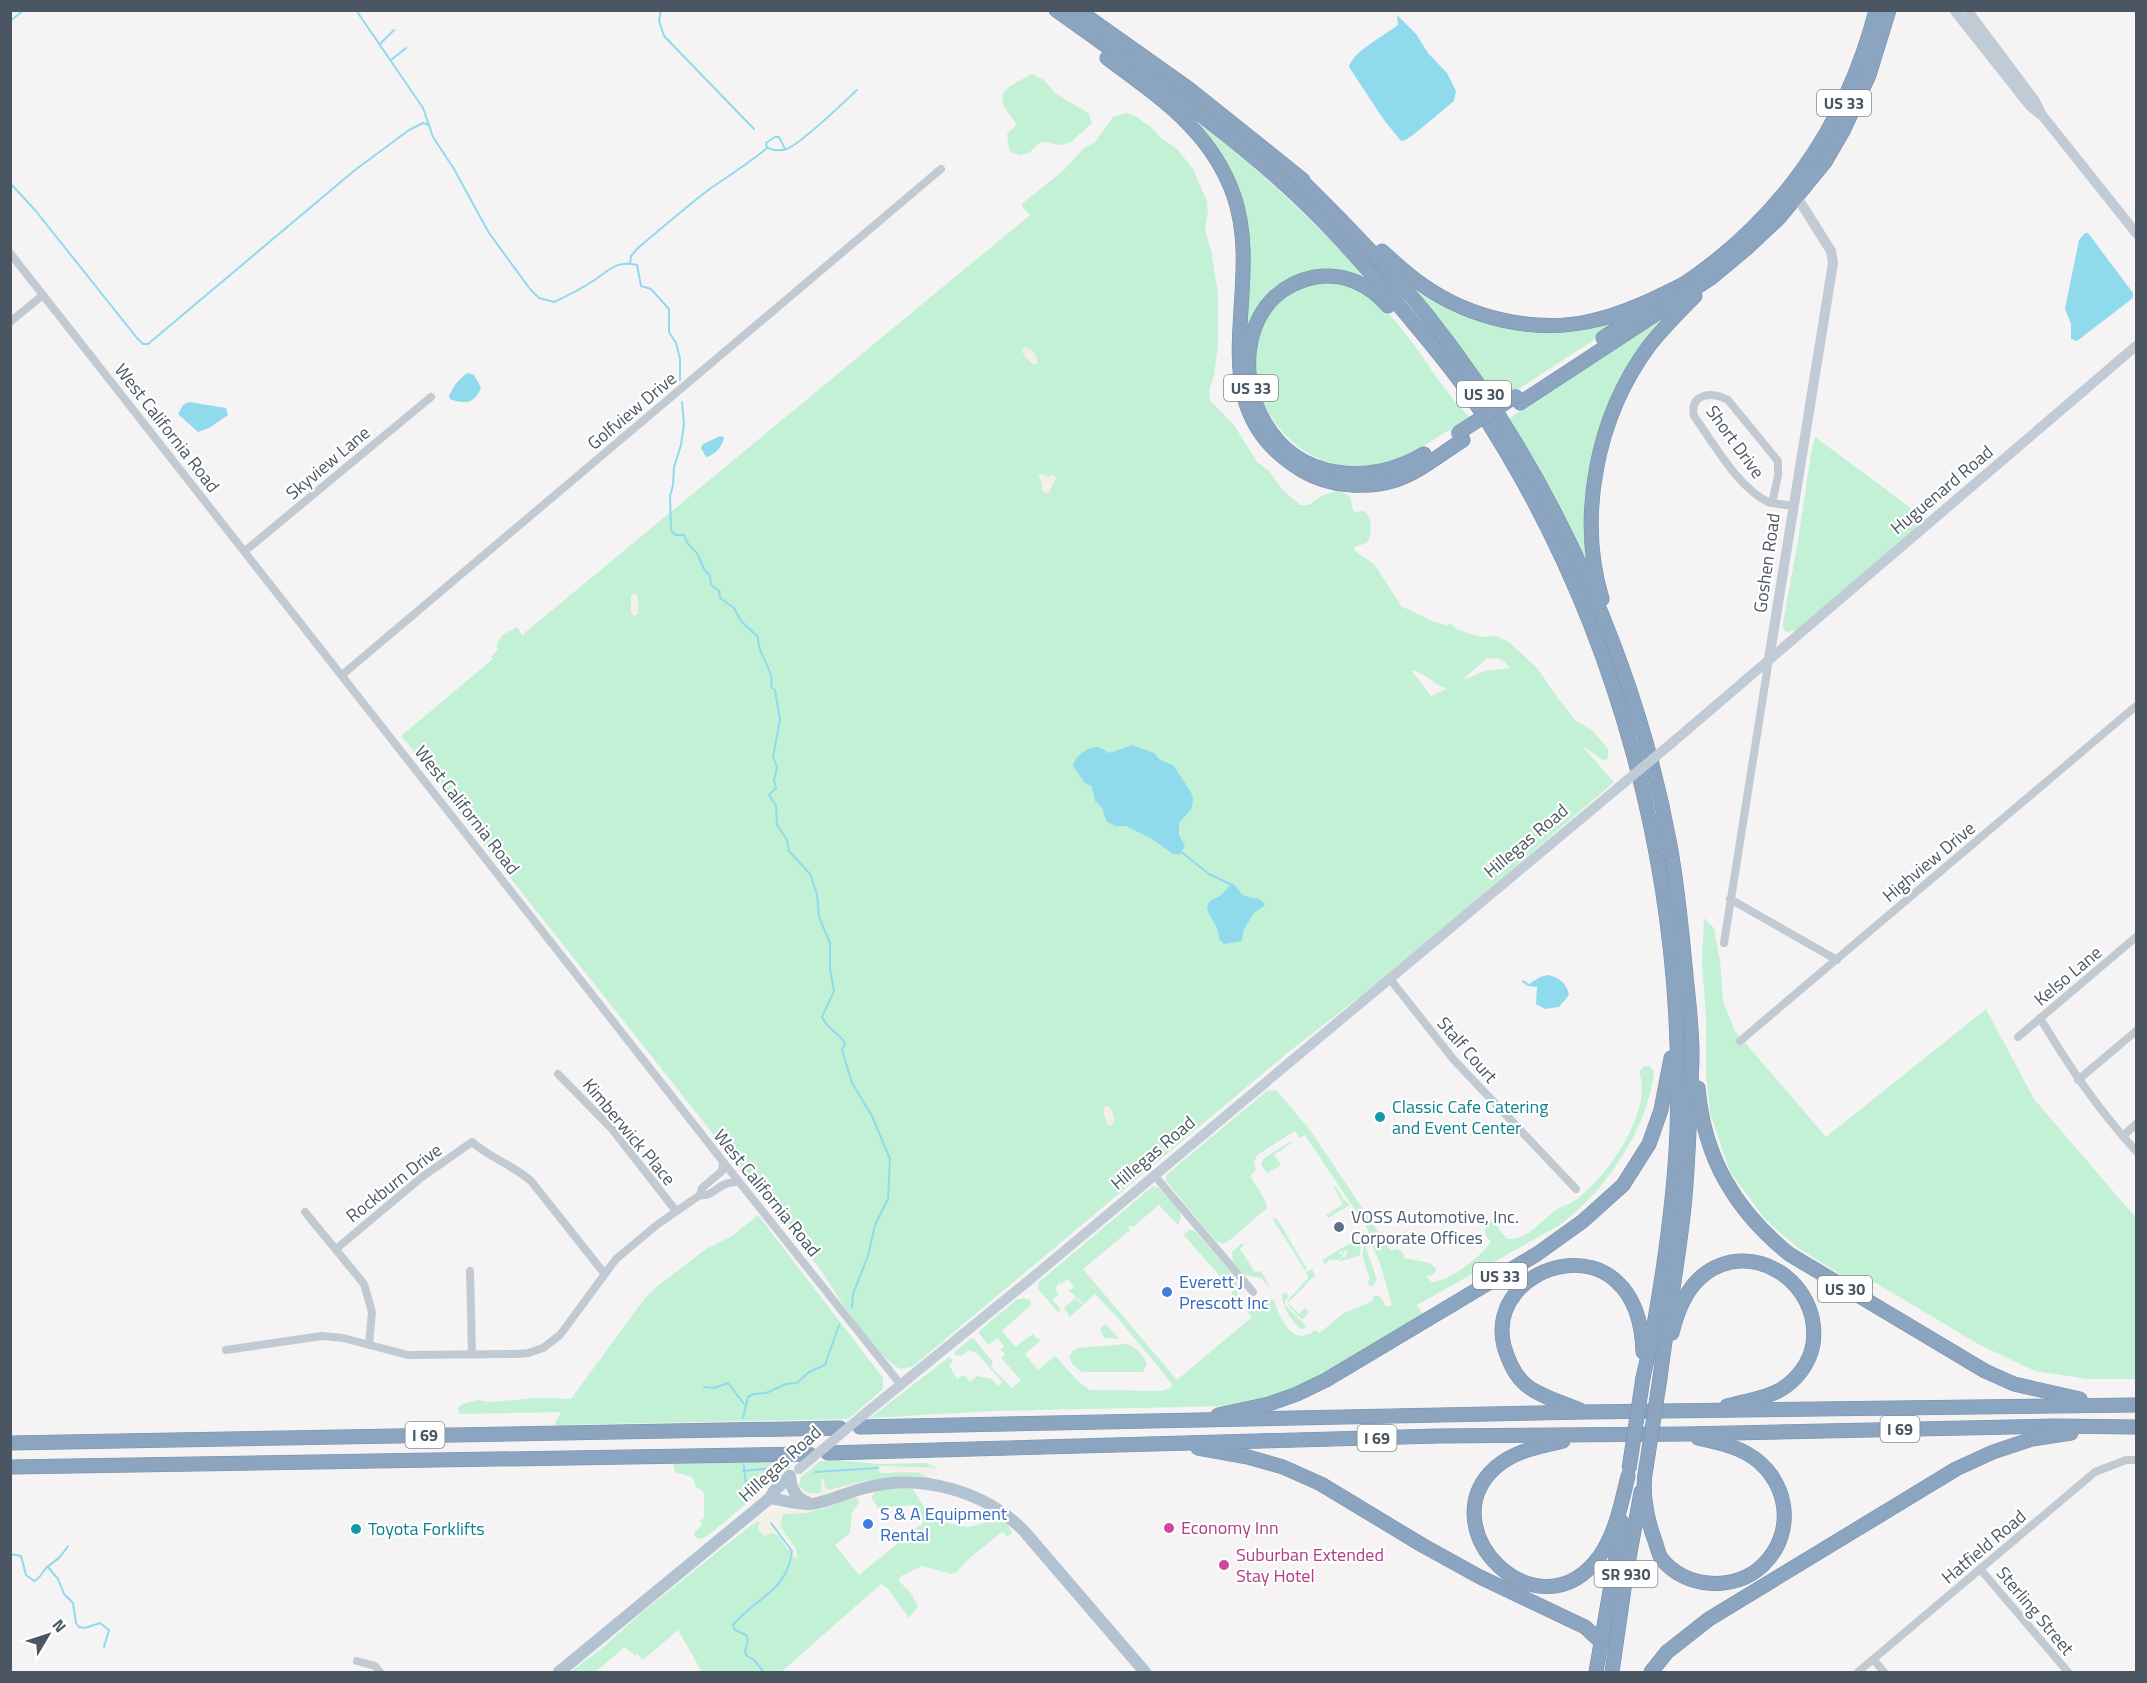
<svg xmlns="http://www.w3.org/2000/svg" width="2147" height="1683" font-family="'Titillium Web',sans-serif">
<style>
.green{fill:#c3f1d5;fill-rule:evenodd}
.sand{fill:#f5f0e5}
.water{fill:#90daee}
.lines{fill:none;stroke-linecap:round;stroke-linejoin:round}
.stream{stroke:#90daee;stroke-width:2}
.highway-casing{stroke:#7690ad;stroke-width:15}
.street{stroke:#c1cad2;stroke-width:8}
.secondary{stroke:#c1cbd6;stroke-width:10}
.primary{stroke:#b3c2d1;stroke-width:12}
.highway{stroke:#8ba5c1;stroke-width:14}
.highway-bridge-casing{stroke:#7690ad;stroke-width:15;stroke-linecap:butt}
.secondary-bridge{stroke:#c1cbd6;stroke-width:10}
.highway-bridge{stroke:#8ba5c1;stroke-width:14}
.culture-dot{fill:#0f9aa8;stroke:#fff;stroke-width:2}
.service-dot{fill:#5c6f8a;stroke:#fff;stroke-width:2}
.shop-dot{fill:#3f7fe0;stroke:#fff;stroke-width:2}
.hotel-dot{fill:#d1479c;stroke:#fff;stroke-width:2}
.labels{text-anchor:middle;stroke-width:4.5;stroke-linejoin:round;paint-order:stroke}
.shield{fill:#fff;stroke:#808990;stroke-width:1.5}
.shield-label{font-size:16px;font-weight:bold;fill:#4a5661}
.street-label{font-size:18px;fill:#4a5661;stroke:#fff}
.culture-label{font-size:18px;fill:#0d838f;stroke:#fff;text-anchor:start}
.service-label{font-size:18px;fill:#4e5e75;stroke:#fff;text-anchor:start}
.shop-label{font-size:18px;fill:#366cbe;stroke:#fff;text-anchor:start}
.hotel-label{font-size:18px;fill:#b23c85;stroke:#fff;text-anchor:start}
</style>
<rect width="100%" height="100%" fill="#f5f3f3"/>
<g class="green">
<path d="M1032 74 1044 80 1056 94 1085 111 1089 114 1092 123 1071 142 1062 145 1043 142 1039 143 1029 153 1020 155 1011 152 1009 149 1007 134 1017 124C989 92 1005 89 1032 74Z"/>
<path d="M1182 109C1251 161 1312 219 1370 282 1362 278 1354 273 1345 271 1311 262 1274 280 1257 309 1252 317 1249 327 1246 335L1250 248 1246 217 1239 193 1212 141Z"/>
<path d="M1126 113 1135 116 1151 127 1161 138 1177 149 1193 169 1207 201 1208 211 1205 230 1211 250 1218 294V344L1214 376 1209 390 1210 400 1234 425 1257 462 1269 471 1282 489 1300 505H1309C1318 497 1340 484 1350 498 1353 503 1351 507 1354 512L1364 511C1373 518 1372 533 1367 543L1354 547 1355 551 1375 565 1401 606 1432 621 1446 625 1451 624 1458 630 1481 637 1496 636 1509 642 1538 669 1557 697 1576 721 1593 731 1608 749V759L1603 760 1581 745 1614 782 1445 927 1367 991 1286 1054 912 1367 900 1369C875 1356 836 1294 820 1269L447 798 451 795 401 736 493 659 491 657 498 649 496 646 502 635 517 627 522 635 1030 215 1021 205 1024 202 1064 170 1083 149 1095 142 1113 117ZM1497 658 1502 660 1511 668 1484 671 1461 681 1486 659ZM1411 670C1425 671 1436 688 1448 688L1431 696Z"/>
<polygon points="1403,275 1485,319 1618,321 1603,334 1497,403"/>
<path d="M1316 283C1394 277 1423 376 1472 419 1463 424 1453 428 1444 433 1426 444 1409 458 1388 463 1264 495 1200 318 1316 283Z"/>
<polygon points="1663,318 1666,321 1606,420 1590,560 1586,561 1532,457 1508,419"/>
<polygon points="1815,437 1927,520 1798,630 1786,632 1783,628 1783,623 1798,541 1811,453"/>
<polygon points="1704,918 1714,928 1720,961 1723,1001 1735,1031 1826,1137 1986,1009 2034,1099 2136,1218 2136,1379 2088,1379 2035,1371 1978,1344 1876,1283 1847,1279 1797,1247 1766,1220 1730,1172 1710,1113 1706,1073 1706,1017 1702,962"/>
<path d="M1644 1066H1650L1654 1071C1649 1127 1604 1194 1558 1226L1417 1305 1423 1314 1310 1381 1276 1396 1231 1406 994 1411 870 1418 949 1357 953 1361 949 1365 957 1379 964 1375 970 1382 977 1376 992 1379 998 1386 1002 1382 978 1354 969 1350 961 1356 955 1355V1352L971 1338 974 1339 993 1362 991 1367 1012 1388 1021 1380 1001 1358 1005 1354 1000 1350 1004 1346 998 1338 988 1345 978 1332 1016 1300 1023 1298 1030 1300 1031 1305 1002 1331 1015 1347 1033 1334 1036 1338 1041 1340 1025 1354 1038 1370 1055 1356 1079 1382 1090 1390 1160 1391 1171 1388 1172 1385 1165 1375 1116 1316 1095 1294 1084 1304 1069 1291 1074 1287 1068 1279 1061 1284 1060 1282 1055 1289 1059 1294 1052 1300 1061 1309 1058 1312 1038 1289 1039 1282 1153 1186 1159 1188 1180 1212 1181 1218 1178 1225 1159 1205 1133 1227 1131 1225 1128 1227 1130 1230 1083 1269 1177 1380 1252 1317 1245 1309 1260 1308 1269 1299 1274 1300C1279 1318 1294 1349 1315 1330L1320 1333 1342 1314 1373 1301V1295L1381 1297 1386 1307 1392 1305 1380 1263 1371 1243 1365 1245 1377 1280 1372 1287 1369 1286 1367 1282 1370 1279C1364 1261 1358 1252 1369 1235L1367 1228 1305 1135 1300 1138 1295 1131 1257 1155 1254 1162 1256 1170 1250 1176 1266 1202 1267 1208 1230 1240 1223 1244 1215 1240 1166 1181V1175L1268 1090 1277 1091 1310 1130 1391 1251 1395 1249 1401 1251 1405 1258 1430 1263 1437 1270 1432 1275 1425 1276 1432 1282C1450 1281 1480 1257 1491 1242L1485 1234V1222H1493L1507 1239C1526 1241 1539 1223 1553 1212 1560 1206 1569 1205 1577 1199 1607 1176 1654 1111 1639 1072Z"/>
<polygon points="1291,1141 1292,1143 1282,1149 1283,1150 1274,1154 1281,1165 1267,1173 1261,1164 1263,1159"/>
<polygon points="1336,1187 1344,1200 1350,1205 1328,1218 1326,1215 1343,1204 1334,1188"/>
<polygon points="758,1215 883,1378 883,1389 848,1419 554,1425 561,1412 459,1414 458,1408 462,1404 478,1400 489,1402 537,1398 571,1399 645,1298 659,1285 706,1249 732,1236"/>
<polygon points="1272,1218 1277,1219 1307,1269 1305,1270"/>
<polygon points="1190,1230 1195,1231 1235,1277 1238,1287 1237,1299 1231,1293 1233,1291 1183,1234"/>
<polygon points="1357,1239 1361,1245 1360,1255 1339,1262 1344,1256 1345,1258 1347,1256 1345,1255 1348,1252 1346,1250 1343,1254 1341,1250 1339,1253 1343,1255 1339,1260 1330,1260 1325,1264 1322,1260"/>
<polygon points="1242,1243 1244,1245 1240,1249 1255,1272 1261,1271 1271,1289 1261,1278 1244,1275 1233,1262 1232,1252"/>
<polygon points="1312,1269 1315,1275 1288,1303 1299,1314 1305,1308 1309,1312 1302,1320 1289,1306 1287,1301 1308,1278 1306,1272"/>
<path d="M1285 1292 1289 1296 1285 1300V1305L1305 1325 1306 1327 1304 1329H1300C1291 1319 1283 1309 1282 1295Z"/>
<polygon points="1075,1298 1083,1305 1070,1317 1064,1308"/>
<polygon points="1106,1324 1119,1339 1104,1338 1100,1328"/>
<path d="M1126 1344C1137 1347 1143 1354 1147 1365L1143 1372H1082L1073 1365 1069 1357 1072 1352 1078 1348Z"/>
<path d="M837 1460 878 1464 926 1463 937 1468 879 1466V1472L881 1473 919 1472 924 1476 933 1478 934 1482 866 1481 830 1490 826 1489 821 1479 822 1492C813 1496 806 1493 799 1486L801 1477 820 1461Z"/>
<polygon points="788,1461 791,1465 789,1470 782,1474 782,1465 780,1476 710,1534 702,1539 695,1537 694,1533 702,1525 700,1521 704,1518 704,1494 703,1491 696,1487 692,1477 675,1472 673,1464 791,1461"/>
<path d="M883 1489H913C924 1508 930 1520 954 1524 958 1525 964 1527 968 1527 981 1527 1005 1507 1012 1534L1007 1536 1002 1532 972 1556 956 1572 951 1574 922 1566 901 1576 899 1581 911 1593 918 1607 909 1618 888 1589 881 1584 781 1672H702L678 1630 643 1660 637 1654 635 1656 625 1647 596 1671 597 1672H570L600 1650 638 1616 757 1520 760 1523 758 1528 764 1536 773 1533 779 1536 788 1550 790 1549 791 1554 797 1559 795 1547 780 1526 783 1514 823 1509 852 1498H857L859 1502 852 1513 850 1533 835 1545 859 1575 923 1523 914 1505 878 1508 871 1497 878 1490Z"/>
</g>
<g class="sand">
<path d="M1024 347C1032 348 1038 356 1037 363L1034 365 1025 357 1022 351Z"/>
<polygon points="1042,474 1048,477 1053,475 1056,478 1048,494 1042,491 1042,483 1038,476"/>
<polygon points="634,593 638,595 638,614 634,616 631,612 631,596"/>
<polygon points="1106,1106 1111,1108 1115,1121 1110,1126 1107,1124 1103,1110"/>
<polygon points="780,1464 782,1465 781,1476 706,1538 698,1541 697,1539 702,1539 710,1534 779,1476"/>
<polygon points="879,1466 937,1468 938,1475 924,1476 922,1473 888,1471 881,1473 878,1470"/>
<path d="M821 1478 824 1479V1487L827 1490 866 1481 869 1482C852 1487 805 1509 799 1486L808 1493H820L822 1489Z"/>
<polygon points="858,1496 861,1500 859,1502 857,1498 852,1498 807,1513 783,1514 780,1526 795,1547 798,1558 794,1549 779,1529 776,1531 786,1544 788,1550 779,1536 773,1533 764,1536 758,1528 760,1524 759,1520 717,1552 767,1511 804,1511"/>
</g>
<g class="water">
<path d="M1397 15 1416 34 1428 53 1447 73 1456 91 1454 101 1413 135 1405 140 1401 141 1384 120 1349 67C1352 52 1385 35 1398 25Z"/>
<polygon points="2085,233 2088,233 2133,293 2133,298 2077,341 2071,339 2071,324 2065,309 2079,240"/>
<path d="M468 373 474 375 481 387C476 403 465 405 450 399L449 396C453 387 459 378 468 373Z"/>
<polygon points="189,402 226,408 228,415 209,428 198,432 178,414 183,405"/>
<path d="M720 436 724 437C723 446 715 455 706 457L701 448 703 444Z"/>
<path d="M1132 745 1154 753 1160 760 1173 765 1191 792 1193 799 1192 808 1179 823V835L1185 846 1180 854H1173L1152 839 1126 826H1116L1107 822 1102 808 1095 801 1092 787 1084 782 1073 766C1074 758 1086 748 1095 747 1100 746 1105 751 1109 753Z"/>
<path d="M1232 883C1237 886 1238 890 1242 894 1250 900 1260 895 1265 905L1253 914 1243 931 1242 941 1224 944 1219 939C1220 926 1208 918 1207 906L1210 901 1220 896Z"/>
<path d="M1548 975C1559 977 1567 984 1569 995L1559 1007 1545 1009 1536 1004 1537 987 1528 986 1522 982 1523 980 1529 984 1540 977Z"/>
</g>
<g class="lines">
<g class="stream">
<polyline points="661,10 659,21 664,36 754,129"/>
<path d="M358 13 423 108 433 137 454 169 489 233 530 289 539 298 554 302C567 296 581 289 593 281 609 271 615 260 637 265L641 286 651 289 669 309V332L676 343 680 359V380"/>
<polyline points="10,21 24,10"/>
<polyline points="380,44 394,30"/>
<polyline points="391,60 406,48"/>
<path d="M768 148C774 151 780 151 787 149 803 142 843 103 857 90"/>
<polyline points="10,183 35,210 137,338 143,344 148,344 355,170 409,130 423,123 429,125"/>
<path d="M630 264 631 256 639 247C663 227 686 207 711 188 730 175 749 163 767 148L766 143 775 137H779L785 149"/>
<path d="M682 402 684 424 681 445 674 467 673 485 670 496 671 530 675 535H684L688 544 697 553 704 569 710 576 711 585 719 591 720 598 734 608 741 621 758 637C757 655 775 669 771 687L775 690 780 720 773 757 777 767 774 781 776 788 769 795 776 806 777 825 787 840 789 851 810 874 817 894 819 917 830 943V969L834 991 822 1017C827 1029 838 1032 845 1043L842 1050 852 1083 872 1116 890 1159 888 1199 875 1225 868 1256 853 1294 852 1307"/>
<polyline points="1180,851 1209,874 1230,884"/>
<polyline points="704,1387 714,1388 728,1383 744,1404"/>
<polyline points="743,1418 748,1397 754,1394 766,1393 786,1384 797,1383 809,1372 825,1365 839,1325"/>
<polyline points="744,1465 746,1484"/>
<polyline points="743,1471 765,1469"/>
<polyline points="815,1472 878,1468"/>
<path d="M10 1554 21 1556 26 1575 34 1581C41 1578 42 1572 47 1567 59 1558 60 1558 68 1546"/>
<polyline points="48,1567 58,1579 64,1594 73,1603 76,1623 79,1627 85,1628 100,1623 109,1630 104,1647"/>
<path d="M764 1672 754 1660 746 1655 745 1651 748 1640 746 1635 735 1630 733 1625C756 1597 787 1592 792 1551L771 1523"/>
</g>
<defs>
<g id="highway">
<path d="M1056 10C1145 74 1237 135 1315 213 1345 243 1373 275 1401 308 1427 339 1453 369 1475 402 1617 617 1686 875 1677 1132 1674 1204 1663 1277 1650 1347 1648 1357 1645 1368 1643 1378"/>
<polyline points="1078,10 1188,88 1303,180"/>
<path d="M1107 58C1160 98 1211 130 1234 196 1267 293 1192 406 1303 471 1330 487 1367 489 1396 480 1420 472 1442 453 1463 440"/>
<path d="M1296 175C1342 220 1386 265 1427 315 1547 466 1635 655 1670 845 1678 889 1682 932 1686 976 1689 1003 1692 1029 1692 1055 1692 1066 1691 1077 1691 1088 1689 1128 1688 1168 1684 1207 1678 1264 1667 1321 1660 1378"/>
<path d="M1382 251C1396 264 1409 276 1424 286 1470 318 1535 334 1591 321 1624 314 1654 299 1684 284"/>
<path d="M1678 288C1779 222 1846 127 1876 10"/>
<path d="M1388 306C1370 285 1344 272 1315 277 1247 290 1233 369 1265 423 1299 481 1371 486 1424 454"/>
<polyline points="1603,338 1644,310"/>
<polyline points="1520,403 1711,278 1747,248 1779,218 1825,162 1843,131 1869,75 1889,10"/>
<path d="M1602 599C1577 516 1597 416 1649 346 1663 328 1679 312 1695 296"/>
<path d="M1698 1088C1704 1158 1735 1210 1789 1254L1985 1371 2014 1384 2080 1399"/>
<path d="M1672 1333C1677 1312 1685 1291 1701 1277 1750 1235 1822 1282 1813 1344 1810 1363 1796 1381 1780 1390 1765 1399 1744 1401 1727 1406"/>
<path d="M1580 1410C1562 1402 1541 1397 1526 1385 1514 1375 1508 1360 1504 1346 1483 1262 1639 1215 1643 1352"/>
<polyline points="1218,1415 1269,1404 1297,1394 1326,1380 1537,1254 1583,1221 1623,1185 1649,1144 1661,1110 1671,1058"/>
<polyline points="860,1427 1584,1412 2136,1405"/>
<path d="M1563 1441C1539 1447 1516 1450 1496 1467 1427 1528 1538 1640 1599 1557 1616 1533 1621 1504 1628 1476"/>
<polyline points="10,1443 840,1428"/>
<polyline points="1198,1448 1248,1457 1283,1467 1321,1484 1422,1545 1480,1577 1585,1627 1601,1642"/>
<polyline points="828,1453 1438,1436 1685,1434 2053,1426 2136,1427"/>
<polyline points="10,1467 809,1454"/>
<path d="M1646 1468C1641 1490 1647 1520 1655 1541 1657 1546 1658 1553 1661 1558 1684 1589 1736 1592 1763 1565 1798 1531 1788 1476 1746 1453 1732 1445 1714 1442 1698 1438"/>
<polyline points="1596,1672 1622,1522"/>
<polyline points="1612,1672 1626,1575 1641,1492"/>
<polyline points="1651,1672 1667,1652 1709,1619 1956,1469 1993,1452 2032,1439 2071,1433"/>
</g>
</defs>
<use href="#highway" class="highway-casing"/>
<g class="street">
<polyline points="10,253 732,1173 901,1385"/>
<polyline points="10,322 43,295"/>
<path d="M1772 503 1778 476V461L1728 400C1713 391 1689 393 1694 416 1714 444 1739 489 1770 503H1772L1793 506"/>
<polyline points="245,551 431,397"/>
<polyline points="342,675 941,169"/>
<polyline points="1730,899 1837,960"/>
<polyline points="1724,943 1769,659"/>
<polyline points="1390,979 1454,1060 1576,1189"/>
<path d="M2040 1018C2070 1068 2097 1108 2136 1151"/>
<polyline points="2018,1037 2136,937"/>
<polyline points="1740,1041 2136,706"/>
<polyline points="558,1074 612,1129 676,1211"/>
<polyline points="2078,1080 2136,1031"/>
<polyline points="2123,1136 2136,1124"/>
<polyline points="1154,1175 1253,1292"/>
<path d="M700 1195C714 1198 717 1181 739 1182"/>
<polyline points="305,1212 364,1284 372,1312 369,1345"/>
<path d="M336 1249 422 1177 472 1142C490 1158 513 1165 531 1181L604 1273"/>
<polyline points="470,1271 472,1354"/>
<polyline points="226,1350 322,1336 343,1338 408,1355 516,1354 528,1353 543,1348 560,1335 616,1259 658,1224 700,1195 702,1188 722,1171 723,1163"/>
<polyline points="1980,1569 2068,1672"/>
<polyline points="1874,1660 1884,1672"/>
<polyline points="357,1661 375,1666 380,1672"/>
<polyline points="1858,1672 2095,1472 2126,1460 2136,1460"/>
</g>
<g class="secondary">
<polyline points="1954,10 2030,106 2040,114"/>
<polyline points="1967,10 2035,101 2042,115 2136,233"/>
<polyline points="1769,659 1833,263 1831,251 1797,197"/>
<polyline points="1673,742 2136,346"/>
<polyline points="861,1417 1027,1282 1625,782"/>
</g>
<g class="primary">
<path d="M790 1476C791 1488 795 1498 807 1502"/>
<path d="M770 1498C783 1500 797 1505 811 1504 829 1502 847 1492 865 1488 919 1473 984 1490 1024 1531L1145 1672"/>
<polyline points="559,1672 770,1498 774,1491 790,1476"/>
</g>
<use href="#highway" class="highway"/>
<defs>
<g id="highway-bridge">
<polyline points="1458,433 1516,396"/>
<polyline points="1646,1468 1660,1378"/>
<polyline points="1629,1469 1643,1378"/>
</g>
</defs>
<use href="#highway-bridge" class="highway-bridge-casing"/>
<g class="secondary-bridge">
<polyline points="1625,782 1673,742"/>
<polyline points="799,1469 861,1417"/>
</g>
<use href="#highway-bridge" class="highway-bridge"/>
</g>
<g class="culture-dot">
<circle cx="1380" cy="1117" r="6"/>
<circle cx="356" cy="1529" r="6"/>
</g>
<circle class="service-dot" cx="1339" cy="1227" r="6"/>
<g class="shop-dot">
<circle cx="1167" cy="1292" r="6"/>
<circle cx="868" cy="1524" r="6"/>
</g>
<g class="hotel-dot">
<circle cx="1169" cy="1528" r="6"/>
<circle cx="1224" cy="1565" r="6"/>
</g>
<g class="labels">
<g class="shield">
<rect x="1817" y="90" width="54" height="26" rx="4.5"/>
<rect x="1224" y="375" width="54" height="26" rx="4.5"/>
<rect x="1457" y="381" width="54" height="26" rx="4.5"/>
<rect x="1473" y="1263" width="54" height="26" rx="4.5"/>
<rect x="1818" y="1276" width="54" height="26" rx="4.5"/>
<rect x="1880.5" y="1416" width="39" height="26" rx="4.5"/>
<rect x="405.5" y="1422" width="39" height="26" rx="4.5"/>
<rect x="1357.5" y="1425" width="39" height="26" rx="4.5"/>
<rect x="1594.5" y="1561" width="63" height="26" rx="4.5"/>
</g>
<g class="shield-label">
<text x="1844" y="109">US 33</text>
<text x="1251" y="394">US 33</text>
<text x="1484" y="400">US 30</text>
<text x="1500" y="1282">US 33</text>
<text x="1845" y="1295">US 30</text>
<text x="1900" y="1435">I 69</text>
<text x="425" y="1441">I 69</text>
<text x="1377" y="1444">I 69</text>
<text x="1626" y="1580">SR 930</text>
</g>
<g class="street-label">
<text transform="translate(632 411) rotate(-40)" y="6">Golfview Drive</text>
<text transform="translate(167 428) rotate(52)" y="6">West California Road</text>
<text transform="translate(1735 442) rotate(54)" y="6">Short Drive</text>
<text transform="translate(328 463) rotate(-40)" y="6">Skyview Lane</text>
<text transform="translate(1942 490) rotate(-40)" y="6">Huguenard Road</text>
<text transform="translate(1767 563) rotate(-82)" y="6">Goshen Road</text>
<text transform="translate(467 810) rotate(52)" y="6">West California Road</text>
<text transform="translate(1526 841) rotate(-40)" y="6">Hillegas Road</text>
<text transform="translate(1929 862) rotate(-40)" y="6">Highview Drive</text>
<text transform="translate(2068 976) rotate(-40)" y="6">Kelso Lane</text>
<text transform="translate(1467 1050) rotate(49)" y="6">Stalf Court</text>
<text transform="translate(629 1132) rotate(50)" y="6">Kimberwick Place</text>
<text transform="translate(1153 1153) rotate(-40)" y="6">Hillegas Road</text>
<text transform="translate(394 1183) rotate(-38)" y="6">Rockburn Drive</text>
<text transform="translate(767 1193) rotate(51)" y="6">West California Road</text>
<text transform="translate(780 1464) rotate(-42)" y="6">Hillegas Road</text>
<text transform="translate(1984 1547) rotate(-40)" y="6">Hatfield Road</text>
<text transform="translate(2035 1611) rotate(50)" y="6">Sterling Street</text>
</g>
<g class="culture-label">
<text x="1392" y="1113">Classic Cafe Catering<tspan x="1392" dy="21">and Event Center</tspan></text>
<text x="368" y="1535">Toyota Forklifts</text>
</g>
<g class="service-label">
<text x="1351" y="1223">VOSS Automotive, Inc.<tspan x="1351" dy="21">Corporate Offices</tspan></text>
</g>
<g class="shop-label">
<text x="1179" y="1288">Everett J<tspan x="1179" dy="21">Prescott Inc</tspan></text>
<text x="880" y="1520">S &amp; A Equipment<tspan x="880" dy="21">Rental</tspan></text>
</g>
<g class="hotel-label">
<text x="1181" y="1534">Economy Inn</text>
<text x="1236" y="1561">Suburban Extended<tspan x="1236" dy="21">Stay Hotel</tspan></text>
</g>
</g>
<rect width="2147" height="1683" fill="none" stroke="#4a5661" stroke-width="24"/>
<g transform="translate(48 1635) rotate(51)" stroke="#ffffff" stroke-width="4.5" paint-order="stroke">
<path d="M0-4.5L10 22L0 15L-10 22Z" fill="#4a5661"/>
<text y="-9" font-size="16" font-weight="bold" text-anchor="middle" fill="#4a5661">N</text>
</g>
</svg>
